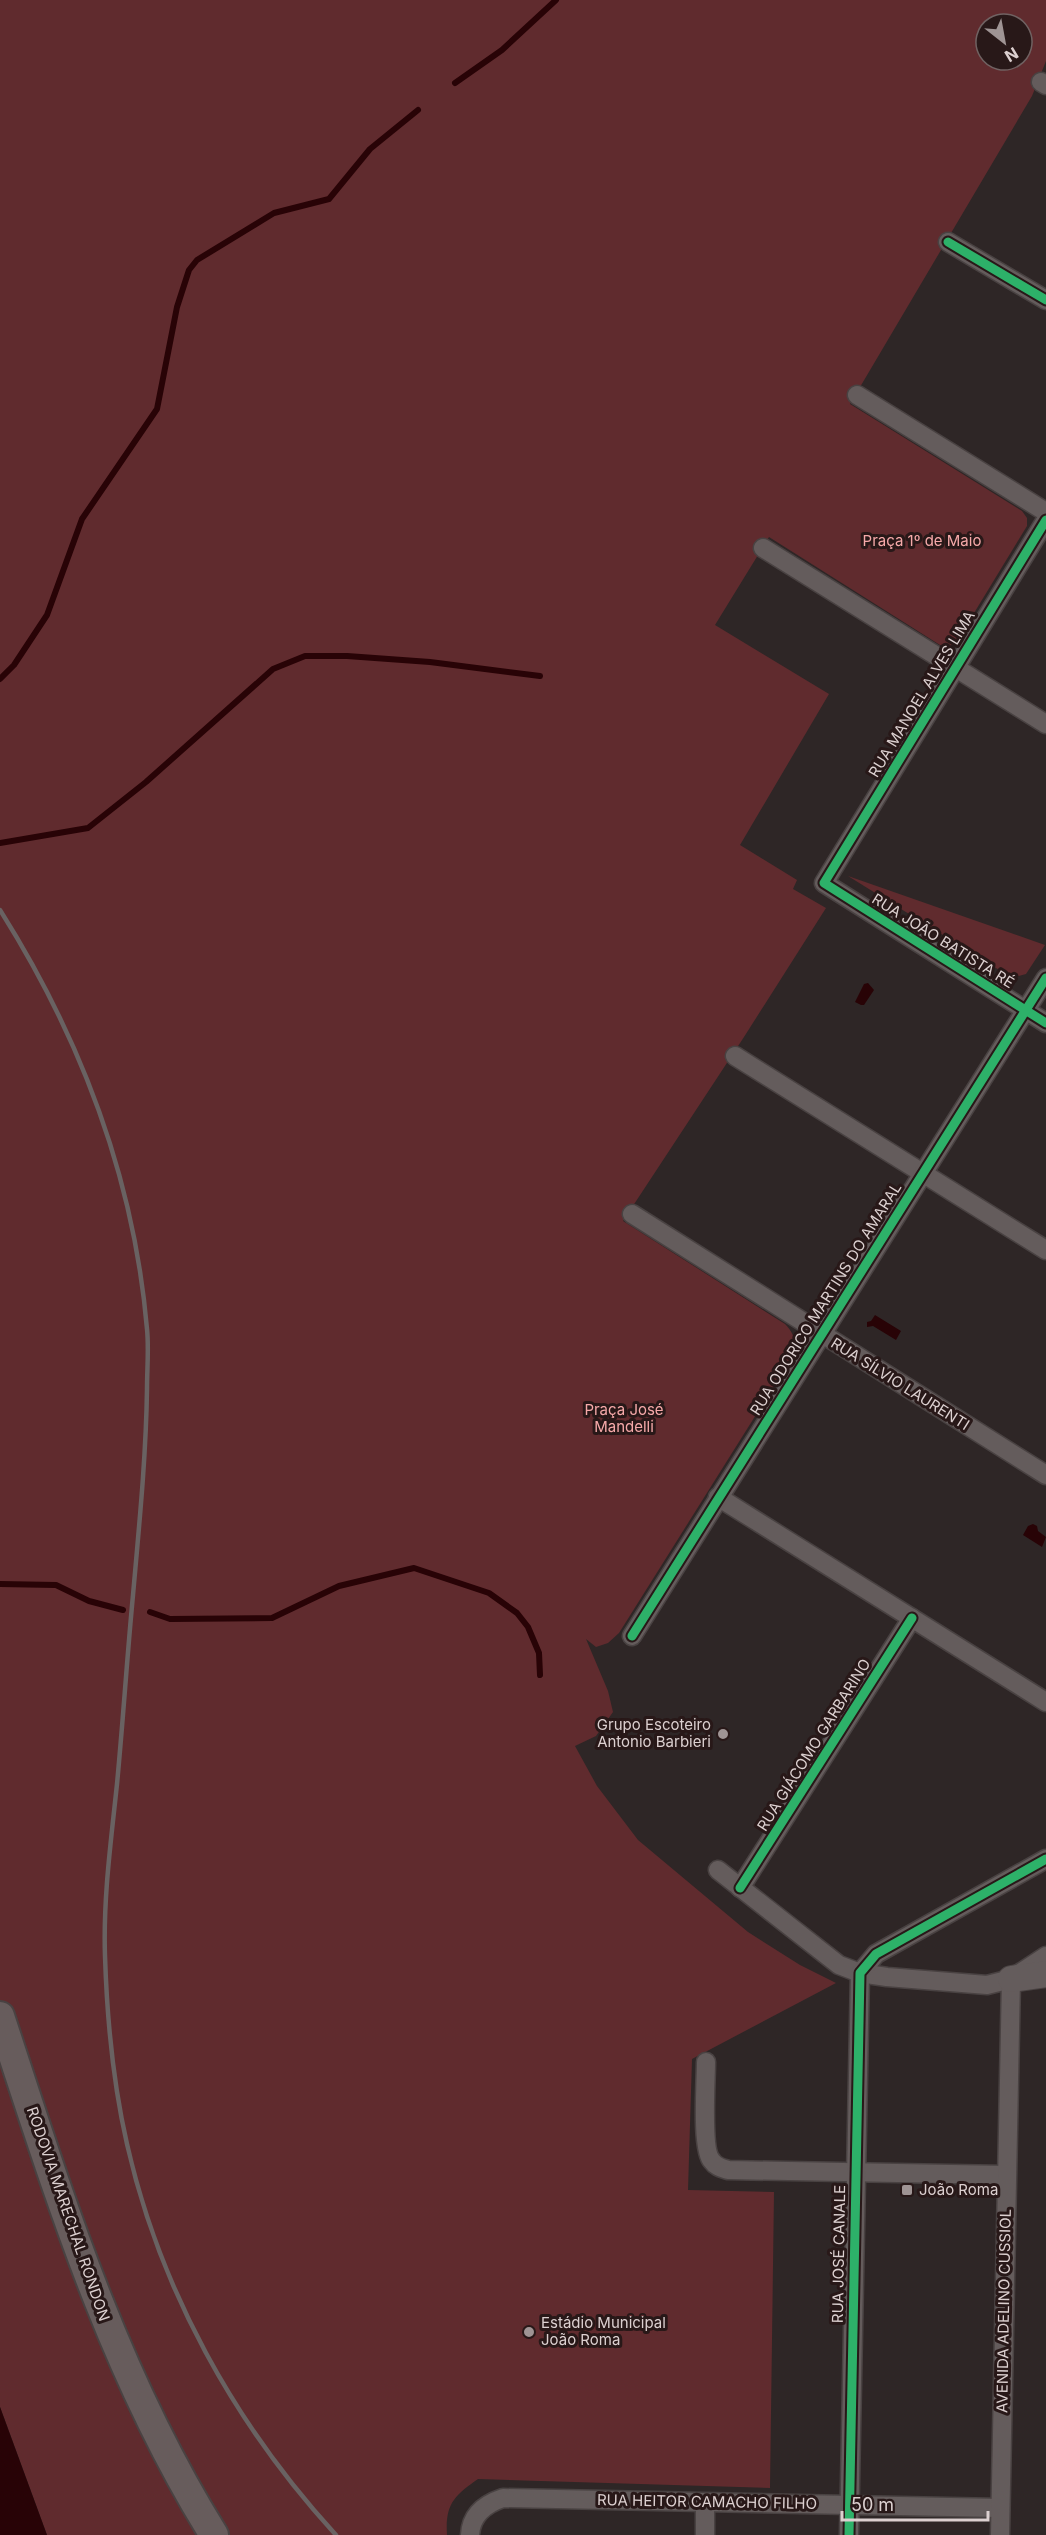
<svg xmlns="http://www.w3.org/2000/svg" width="1046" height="2535" font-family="Inter,sans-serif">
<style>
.green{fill:#602b2e;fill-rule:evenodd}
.water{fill:#280306}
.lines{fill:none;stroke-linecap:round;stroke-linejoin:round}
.stream{stroke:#280306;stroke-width:6}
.street-casing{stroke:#494242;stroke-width:21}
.secondary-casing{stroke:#494242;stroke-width:28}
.primary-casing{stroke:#494242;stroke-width:32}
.street{stroke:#645c5c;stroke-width:18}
.secondary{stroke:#645c5c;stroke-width:26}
.primary{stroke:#675c5c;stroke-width:28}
.rail{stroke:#696262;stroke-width:4.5}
.cycleway-casing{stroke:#281818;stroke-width:13}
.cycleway{stroke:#2db169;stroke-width:9}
.poi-dot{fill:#9f9494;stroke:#281818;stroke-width:2}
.labels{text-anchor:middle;stroke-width:6;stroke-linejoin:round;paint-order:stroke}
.park-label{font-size:15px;fill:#f6a9a9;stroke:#281818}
.street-label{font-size:15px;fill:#dcd0d0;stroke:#281818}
.poi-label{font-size:15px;fill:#dcd0d0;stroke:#281818;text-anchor:start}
</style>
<rect width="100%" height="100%" fill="#2e2626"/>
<g class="green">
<path d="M0 0H1046V61L1032 96 850 404 1022 511 1027 518V526L957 641 950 646 940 645 769 537 715 625 829 694 740 845 797 880 793 889 826 908 744 1037 623 1221 785 1324C796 1335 797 1346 791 1359L619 1633 608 1643 596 1647 586 1639 608 1691 613 1712 596 1736 575 1746 597 1786 638 1840 748 1932 800 1965 836 1983 692 2059 688 2190 774 2192 770 2488 478 2479C454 2496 445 2504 447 2535H47L0 2407ZM986 24H1022V60H986Z"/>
<polygon points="848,876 1045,945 1026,974 1012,978"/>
</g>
<g class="water">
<polygon points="868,983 874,990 864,1005 861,1005 855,1002 864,984"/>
<polygon points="875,1315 901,1331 896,1340 873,1326 867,1327 867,1322 871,1321"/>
<polygon points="1033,1524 1037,1526 1038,1531 1046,1537 1042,1547 1023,1535 1028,1526"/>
<polygon points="0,2407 47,2535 0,2535"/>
</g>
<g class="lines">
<g class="stream">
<polyline points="455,83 502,50 556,0"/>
<polyline points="0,679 14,665 47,615 82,519 157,409 177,307 189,270 197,260 274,213 329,199 370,149 418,110"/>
<polyline points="0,843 88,828 146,782 273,669 305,656 347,656 430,662 540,676"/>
<polyline points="0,1584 56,1585 89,1601 123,1610"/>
<polyline points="150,1612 170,1619 272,1618 339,1586 414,1568 489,1593 517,1613 528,1627 539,1653 540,1675"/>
</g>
<defs>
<g id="street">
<polyline points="1041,82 1046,85"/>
<polyline points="948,242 1046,300"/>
<polyline points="857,395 1046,512"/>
<polyline points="1046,520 824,883 1046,1023"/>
<polyline points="763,548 1046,724"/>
<polyline points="735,1056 1046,1250"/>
<polyline points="632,1214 1046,1475"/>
<polyline points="718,1497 1046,1702"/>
<polyline points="632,1636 1046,978"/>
<polyline points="718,1870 839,1965 860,1973 887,1977 987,1985 1011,1979 1046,1956"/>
<polyline points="740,1888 912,1618"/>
<path d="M706 2062C706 2081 701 2150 712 2161 716 2167 722 2168 728 2170L1006 2175"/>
<path d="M470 2535C471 2515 485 2504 503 2498L1000 2508"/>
<polyline points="705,2535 705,2503"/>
<polyline points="849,2535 860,1973 876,1954 1046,1859"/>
<polyline points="1000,2535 1011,1979"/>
</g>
<polyline id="secondary" points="1011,1979 1046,1974"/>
<path id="primary" d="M0 2016C59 2196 113 2373 214 2535"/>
</defs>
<use href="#street" class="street-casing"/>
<use href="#secondary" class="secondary-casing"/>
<use href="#primary" class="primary-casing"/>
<use href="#street" class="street"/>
<use href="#secondary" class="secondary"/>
<use href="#primary" class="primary"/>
<path class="rail" d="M0 910C80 1037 134 1178 147 1329 149 1348 147 1369 147 1389 146 1458 139 1527 133 1595 127 1658 123 1721 117 1784 111 1841 103 1899 105 1956 107 2019 113 2083 127 2144 160 2290 235 2425 336 2535"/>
<defs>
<g id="cycleway">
<polyline points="948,242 1046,300"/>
<polyline points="1046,520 824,883 1046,1023"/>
<polyline points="632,1636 1046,978"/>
<polyline points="740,1888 912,1618"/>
<polyline points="849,2535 860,1973 876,1954 1046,1859"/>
</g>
</defs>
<use href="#cycleway" class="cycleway-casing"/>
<use href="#cycleway" class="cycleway"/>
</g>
<g class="poi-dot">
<circle cx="723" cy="1734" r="6"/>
<rect x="901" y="2184" width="12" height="12" rx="3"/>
<circle cx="529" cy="2332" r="6"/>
</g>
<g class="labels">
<g class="park-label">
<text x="922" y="546">Praça 1º de Maio</text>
<text x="624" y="1415">Praça José<tspan x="624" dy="17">Mandelli</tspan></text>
</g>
<g class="street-label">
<text transform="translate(922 694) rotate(-59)" y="5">RUA MANOEL ALVES LIMA</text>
<text transform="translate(943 941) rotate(32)" y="5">RUA JOÃO BATISTA RÉ</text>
<text transform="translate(826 1299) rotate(-58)" y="5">RUA ODORICO MARTINS DO AMARAL</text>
<text transform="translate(900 1384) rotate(32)" y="5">RUA SÍLVIO LAURENTI</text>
<text transform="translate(814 1745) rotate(-58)" y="5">RUA GIÁCOMO GARBARINO</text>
<text transform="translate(68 2214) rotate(71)" y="5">RODOVIA MARECHAL RONDON</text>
<text transform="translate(839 2254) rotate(-89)" y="5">RUA JOSÉ CANALE</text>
<text transform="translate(1004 2311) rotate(-89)" y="5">AVENIDA ADELINO CUSSIOL</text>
<text transform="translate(707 2502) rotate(1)" y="5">RUA HEITOR CAMACHO FILHO</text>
</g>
<g class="poi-label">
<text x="711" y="1730" text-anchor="end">Grupo Escoteiro<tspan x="711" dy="17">Antonio Barbieri</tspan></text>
<text x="919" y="2195">João Roma</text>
<text x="541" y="2328">Estádio Municipal<tspan x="541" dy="17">João Roma</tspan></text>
</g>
</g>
<g transform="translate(1004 42) rotate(149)"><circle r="28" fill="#281818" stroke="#706262" stroke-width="1.5"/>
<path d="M0-4.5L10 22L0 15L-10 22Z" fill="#9f9494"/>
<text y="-9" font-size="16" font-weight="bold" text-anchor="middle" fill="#dcd0d0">N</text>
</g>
<path d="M842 2511v9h146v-9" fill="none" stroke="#dcd0d0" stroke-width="3"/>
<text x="851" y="2511" font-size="18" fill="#dcd0d0" stroke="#281818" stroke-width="4.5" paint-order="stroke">50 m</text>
</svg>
